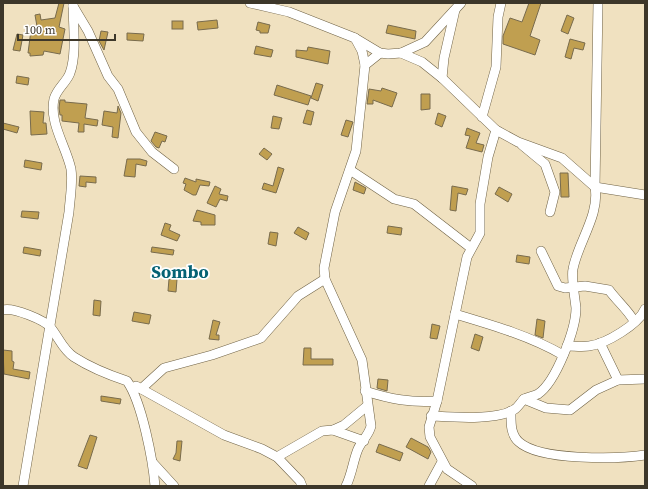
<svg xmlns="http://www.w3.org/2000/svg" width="648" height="489" font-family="'Source Serif 4',serif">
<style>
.building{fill:#c09f50;stroke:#786b4d}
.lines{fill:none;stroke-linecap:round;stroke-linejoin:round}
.minor-casing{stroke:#6f6245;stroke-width:10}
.minor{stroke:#fff;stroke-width:9}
.labels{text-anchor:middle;stroke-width:3.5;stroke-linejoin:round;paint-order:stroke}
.district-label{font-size:18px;font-weight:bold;fill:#056274;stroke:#fff}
</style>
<rect width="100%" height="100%" fill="#f0e1c0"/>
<g class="building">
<polygon points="59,3 64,3 59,27 65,29 60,54 44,51 43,55 30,56 30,53 28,53 31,30 38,32 35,15 40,14 41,20 55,18"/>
<polygon points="529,3 541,3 530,36 540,40 535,55 503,44 503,36 510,18 522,22"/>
<polygon points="567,15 574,18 568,34 561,31"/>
<polygon points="217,20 218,28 198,30 197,22"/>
<rect x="172" y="21" width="11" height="8"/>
<polygon points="258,22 270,25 268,33 260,33 260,31 256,30"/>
<polygon points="388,25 416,31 415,39 386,33"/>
<polygon points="101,31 108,32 104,50 99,41"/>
<polygon points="127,33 144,34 143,41 127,40"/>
<polygon points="17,34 23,35 20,51 13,50"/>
<polygon points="570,39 585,43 583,50 574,48 571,59 565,57"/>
<polygon points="256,46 273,50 271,57 254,54"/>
<polygon points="308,47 330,51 328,64 296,57 296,50 307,51"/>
<polygon points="17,76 29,78 28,85 16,83"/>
<polygon points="316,83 323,85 318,101 311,98"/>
<polygon points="277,85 311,96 308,105 274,95"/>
<polygon points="382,88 397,93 392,107 373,100 373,104 367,104 369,89 381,91"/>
<polygon points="421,94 430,94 430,109 421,110"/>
<polygon points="60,100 65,100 65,102 87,104 85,118 98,120 97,126 84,124 84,132 78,132 79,123 62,121 62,115 60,115 59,108"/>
<polygon points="118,106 121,113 118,138 112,137 113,127 102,125 104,111 117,113"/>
<polygon points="307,110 314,112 311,125 303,123"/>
<polygon points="30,111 44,112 43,123 46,123 47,134 31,135"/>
<polygon points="438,113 446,116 442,127 435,124"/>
<polygon points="273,116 282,118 279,129 271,128"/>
<polygon points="346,120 353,122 348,137 341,135"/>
<polygon points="3,123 19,127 17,133 3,129"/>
<polygon points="467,128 480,133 476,143 484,145 482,152 466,148 470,136 465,135"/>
<polygon points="155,132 167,136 165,142 162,141 159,148 156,147 151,141"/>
<polygon points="264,148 272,154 267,160 259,154"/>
<polygon points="127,159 140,159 147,161 146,166 136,164 135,177 124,176"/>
<polygon points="25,160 42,163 41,170 24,167"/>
<polygon points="278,167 284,169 276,193 262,189 264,183 273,186"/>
<polygon points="560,173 568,173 569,197 561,197"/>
<polygon points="80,176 96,177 96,183 86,182 86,187 79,186"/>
<polygon points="185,178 196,182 196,179 210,182 209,186 200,185 196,195 193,195 184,190 186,184 183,183"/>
<polygon points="355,182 366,188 364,194 353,190"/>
<polygon points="215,186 221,189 219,194 228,196 227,201 220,199 216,207 207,203"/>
<polygon points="452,186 468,189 466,195 458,193 456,211 450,210"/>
<polygon points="499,187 512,194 508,202 495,194"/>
<polygon points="197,210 215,215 215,225 201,225 201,222 193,221"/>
<polygon points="22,211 39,212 38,219 21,217"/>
<polygon points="165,223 171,225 169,230 180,235 177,241 161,235"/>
<polygon points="388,226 402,228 401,235 387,233"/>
<polygon points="298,227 309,233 306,240 294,233"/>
<polygon points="270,232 278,233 276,246 268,244"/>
<polygon points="24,247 41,250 40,256 23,253"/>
<polygon points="152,247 174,250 173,255 151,252"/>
<polygon points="517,255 530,257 529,264 516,262"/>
<polygon points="169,279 177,279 176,292 168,291"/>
<polygon points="94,300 101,301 100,316 93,315"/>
<polygon points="134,312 151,315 149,324 132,321"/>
<polygon points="537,319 545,321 543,338 535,335"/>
<polygon points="213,320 220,322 216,335 219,335 219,340 209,339"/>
<polygon points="432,324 440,326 437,339 430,338"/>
<polygon points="475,334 483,337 479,351 471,348"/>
<polygon points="304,348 311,348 311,359 333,359 333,365 303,365"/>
<polygon points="3,350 12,351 12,361 14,362 13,369 30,372 29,379 4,374"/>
<polygon points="378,379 388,380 387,391 377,388"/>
<polygon points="101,396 121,399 120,404 101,401"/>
<polygon points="90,435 97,437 87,469 78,466"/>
<polygon points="411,438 428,447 431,452 428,459 406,447"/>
<polygon points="177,441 182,441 180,461 173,459 176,453"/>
<polygon points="379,444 403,453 400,461 376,452"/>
</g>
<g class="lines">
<defs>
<g id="minor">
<polyline points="250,3 289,12 355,38 380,53 388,54 401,53 425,42 461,3"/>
<polyline points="73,6 88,31 108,76 118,89 136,132 152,152 174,169"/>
<polyline points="355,38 362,51 365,65"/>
<polyline points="401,53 422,62 442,78 496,130 518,142 562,158 595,187 645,195"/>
<polyline points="442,78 444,58 455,10"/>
<polyline points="482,117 496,67 498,17 501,3"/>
<polyline points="522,145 545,164 555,192 550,212"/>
<polyline points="350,170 394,199 414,204 471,248"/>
<path d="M541 251 558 286 565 288 585 286 609 290C617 301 628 310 634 321"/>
<path d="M3 310C13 307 45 320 51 328 59 338 63 350 74 357 91 368 109 375 127 381 142 402 153 461 155 486"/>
<path d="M455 314C492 325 530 336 563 355"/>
<polyline points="600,343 618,380"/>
<path d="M567 346C574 346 583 347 589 346 606 344 639 324 645 309"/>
<polyline points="136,386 224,435 262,449 277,457 300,481 302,486"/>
<polyline points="141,389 164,368 212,355 261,338 298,296 325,279"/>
<path d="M365 391C390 399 411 403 437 401"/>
<path d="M524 399C528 397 534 396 538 394 556 382 576 329 576 308 575 298 571 277 573 269 578 242 600 215 595 187L598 3"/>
<path d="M511 411C511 422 510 434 519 442 540 461 618 459 645 455"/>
<path d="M431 416C451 417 498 421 515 409 518 407 521 402 524 399L546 408 570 410 596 390 618 380 645 379"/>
<polyline points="333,430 364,441"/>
<polyline points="277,457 322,431 333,430 344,425 367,406"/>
<polyline points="153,463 174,486"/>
<path d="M23 486 69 212C70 198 73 182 71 169 66 146 49 123 54 99 57 88 67 82 70 73 77 54 73 24 73 3"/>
<path d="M346 486C352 474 353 461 358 449 362 440 369 435 371 426L362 360 325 279 324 268 335 212 356 151 365 65 380 53"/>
<polyline points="429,486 442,462"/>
<polyline points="472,486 447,469 430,437 429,427 437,401 467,257 480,233 480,204 488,157 496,130"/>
</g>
</defs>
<use href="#minor" class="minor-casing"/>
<use href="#minor" class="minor"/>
</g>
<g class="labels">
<g class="district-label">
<text x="180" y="278">Sombo</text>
</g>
</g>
<rect width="648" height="489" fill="none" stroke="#3d372a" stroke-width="8"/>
<path d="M18 34v6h97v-6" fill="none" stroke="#3d372a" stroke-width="2"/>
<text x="24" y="34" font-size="12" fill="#3d372a" stroke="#ffffff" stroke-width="3" paint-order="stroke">100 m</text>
</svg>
